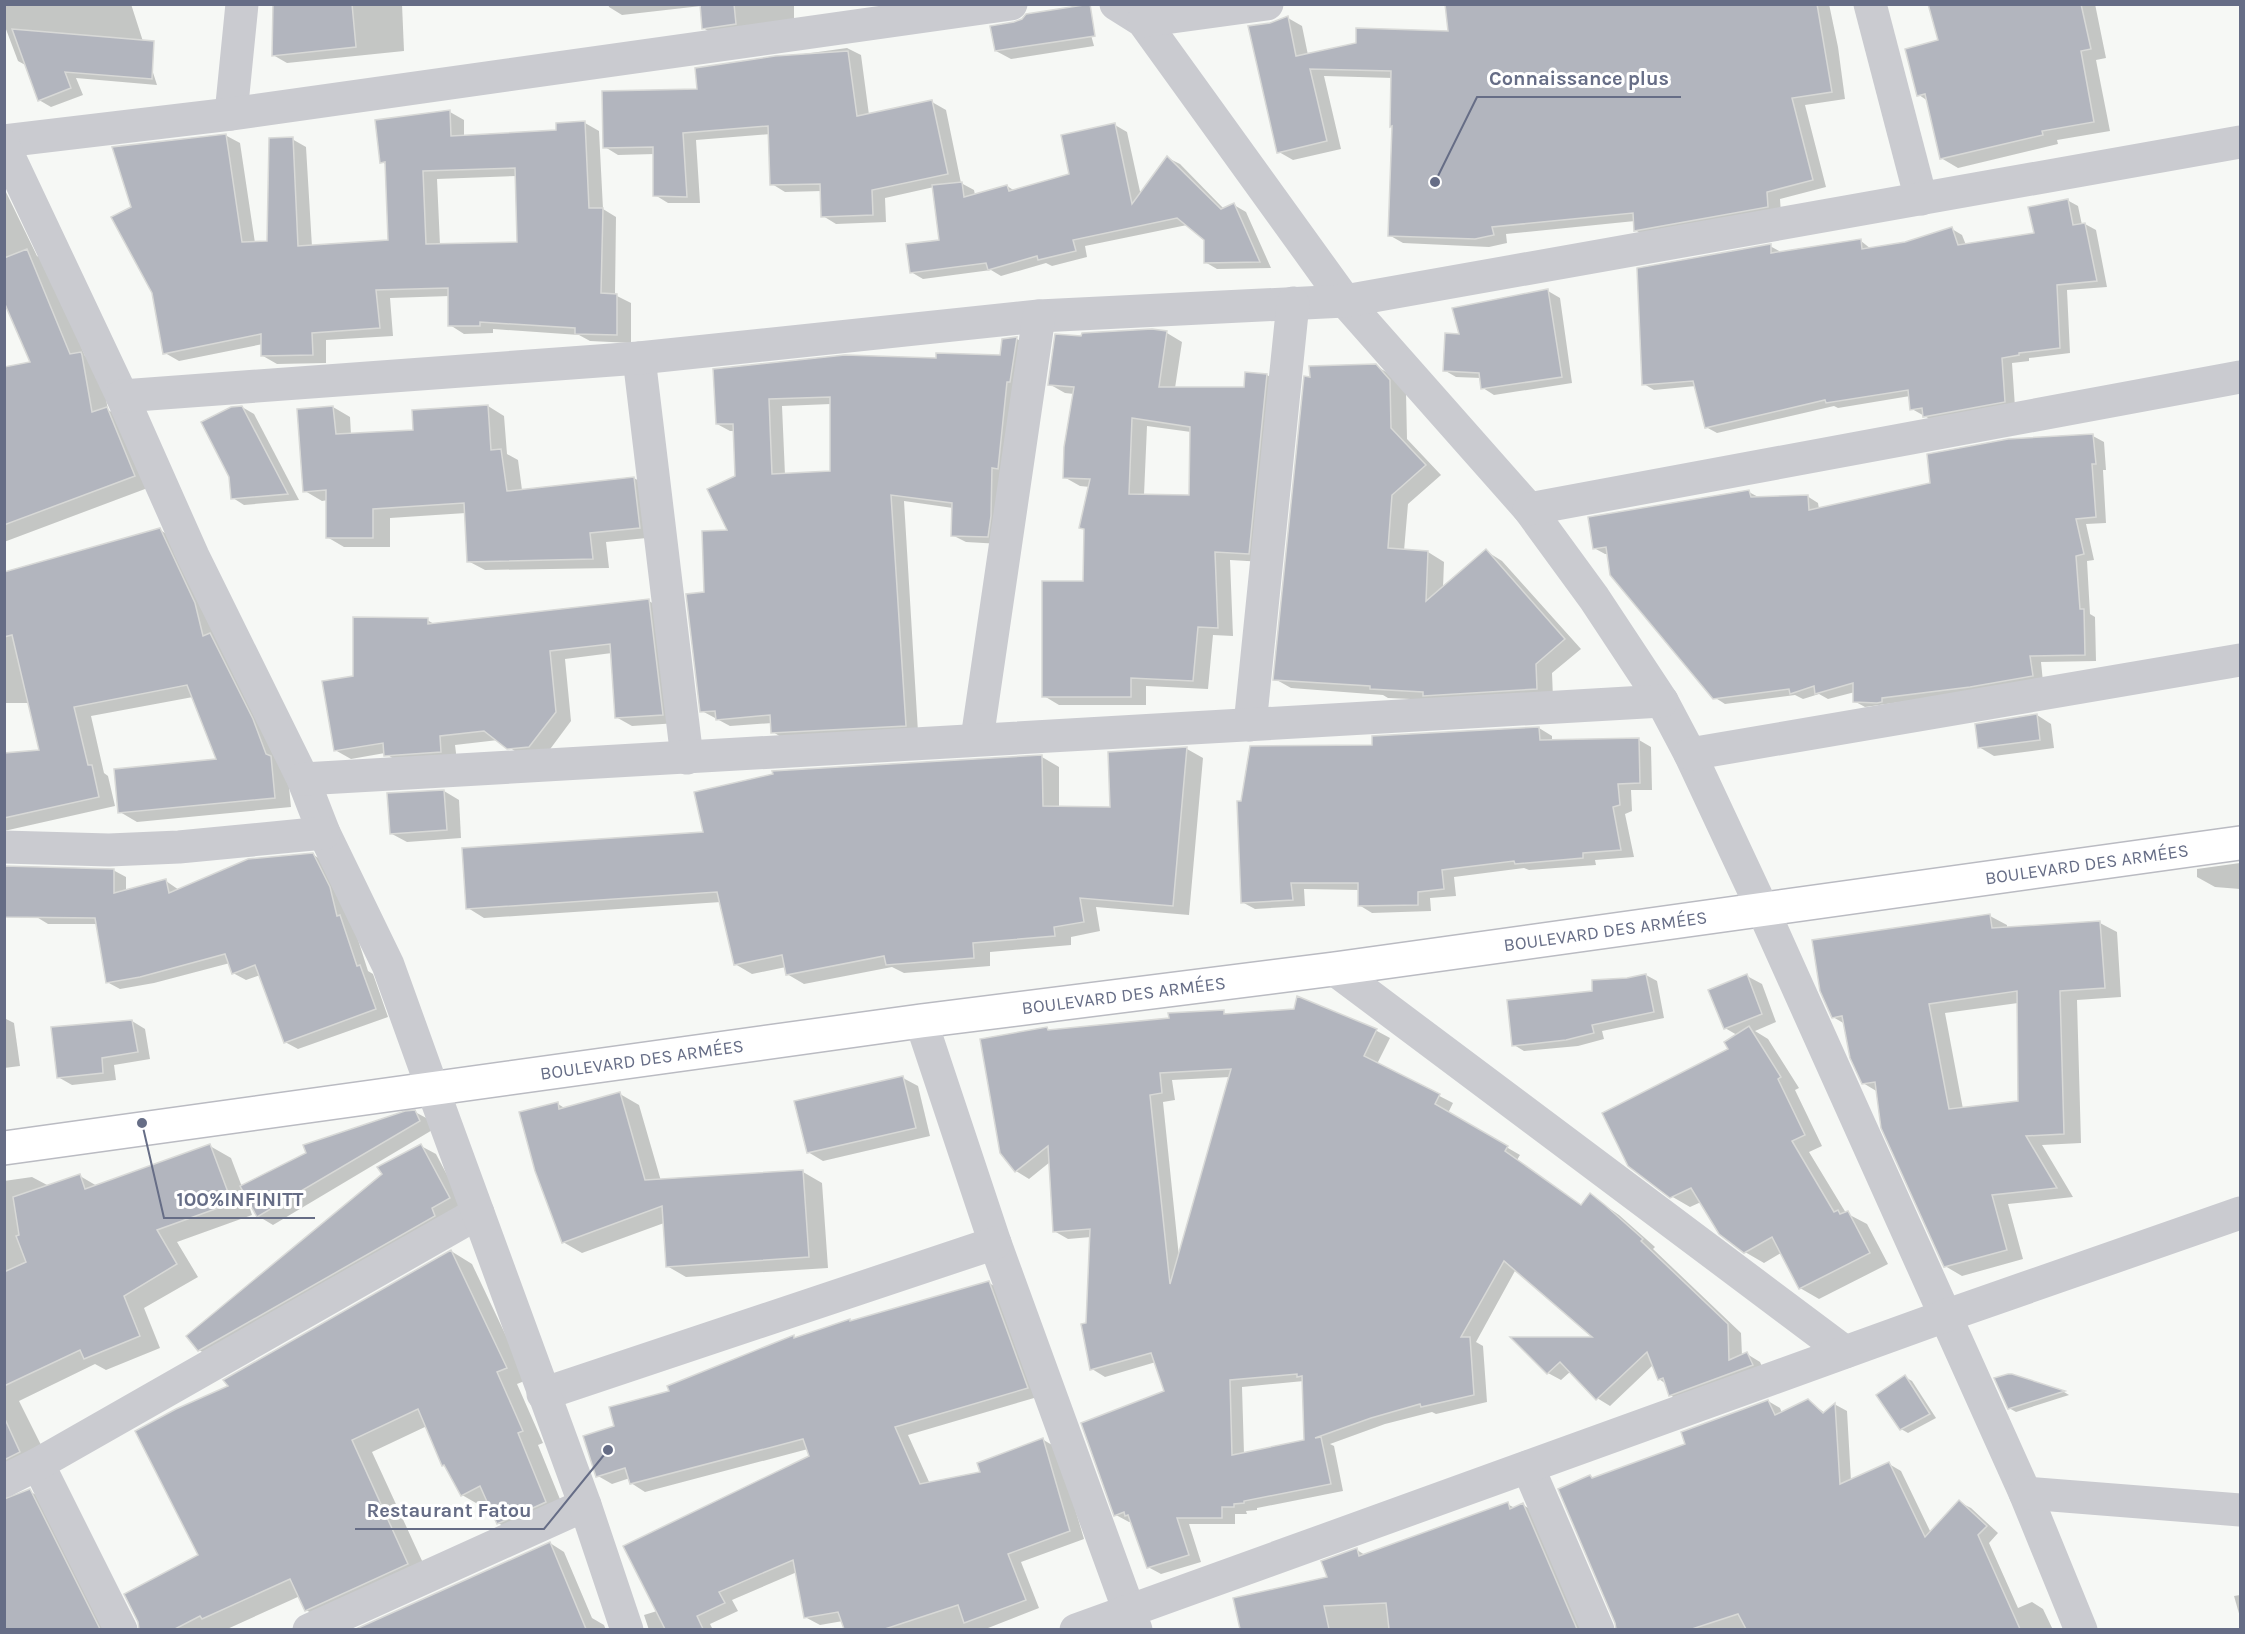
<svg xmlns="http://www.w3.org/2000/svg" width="2245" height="1634" font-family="Karla,sans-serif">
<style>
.shadow{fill:#0003;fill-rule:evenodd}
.building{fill:#b2b5be;stroke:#d8d9d7;stroke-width:1.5;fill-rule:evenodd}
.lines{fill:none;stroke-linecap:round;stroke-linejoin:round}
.secondary-casing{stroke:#babbc2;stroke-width:36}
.minor{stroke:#cacbd0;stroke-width:33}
.tertiary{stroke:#cacbd0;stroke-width:33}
.secondary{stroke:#fff;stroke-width:33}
.labels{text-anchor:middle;stroke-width:6;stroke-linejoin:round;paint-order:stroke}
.street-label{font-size:18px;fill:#666d86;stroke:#fff}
.leader{fill:none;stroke:#666d86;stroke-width:2}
.callout-dot{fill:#666d86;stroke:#fff;stroke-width:2}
.callout-label{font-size:20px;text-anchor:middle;font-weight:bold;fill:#666d86;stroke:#fff;stroke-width:6;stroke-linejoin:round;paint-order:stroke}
</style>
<rect width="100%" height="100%" fill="#f6f8f5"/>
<g class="shadow">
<polygon points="4,4 131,4 157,85 76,78 83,95 51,107 39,100 27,66 18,61 4,24"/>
<polygon points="275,4 402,4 404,51 287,63 273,55"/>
<polygon points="608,4 794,4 794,25 717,36 703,28 701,6 622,15 609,7"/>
<polygon points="1466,4 1829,4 1838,47 1845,99 1805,105 1826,187 1780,199 1781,214 1649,238 1635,230 1635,221 1506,234 1507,243 1489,247 1403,243 1389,235 1394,127 1391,126 1393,78 1324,76 1341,149 1293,160 1279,152 1270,24 1288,18 1302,26 1308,55 1449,32"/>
<polygon points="1929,4 2095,4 2106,58 2096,60 2110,131 2057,140 2058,144 1958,168 1941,158 1928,101 1919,95 1940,41"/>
<polygon points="1086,17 1094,46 1011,59 996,51"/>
<polygon points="847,48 861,55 869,115 932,102 946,110 961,183 974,190 975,195 1007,186 1015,191 1071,175 1115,125 1127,132 1141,196 1168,158 1180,164 1224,209 1234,205 1246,212 1271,268 1217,269 1205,262 1205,239 1187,225 1085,246 1087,257 1052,266 1046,263 1001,276 991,270 923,279 911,272 941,241 934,187 885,198 886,222 836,224 823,216 822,191 785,192 772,184 770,134 696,140 700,203 668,203 655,195 655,154 618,155 605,147 698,90 696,69"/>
<path d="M450 112 464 120V136L558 131 585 123 599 131 603 209 616 217 615 295 631 303V343L590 341 579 335 493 329V333L464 334 450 325V296L390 298 393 336 326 340V363L277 364 263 356V344L179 361 165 353 153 292 132 208 225 135 240 143 255 243 268 242 292 139 306 147 312 247 390 241 387 165 382 162ZM517 176 518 243 440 245 437 179Z"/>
<polygon points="4,188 37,256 46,261 85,356 100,365 108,410 126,420 153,486 4,542 4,368 32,363 7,304 4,305"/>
<polygon points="2067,200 2078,206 2082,225 2085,224 2096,230 2107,287 2067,290 2070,353 2029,358 2029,361 2012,363 2015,407 1935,422 1912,409 1910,396 1838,408 1834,406 1717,433 1706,427 1696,386 1654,390 1644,384 1770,246 1781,252 1861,241 1871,249 1906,243 1952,229 1962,235 1966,245 2036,234"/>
<polygon points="1548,291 1560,298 1572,383 1494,395 1483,388 1481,378 1456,377 1444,370 1461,336"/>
<path d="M1167 333 1182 342 1175 388H1246L1267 375 1282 384 1264 562 1230 560 1233 636 1213 635 1208 689 1146 686V705H1059L1044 696 1084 583 1090 487 1080 486 1064 477 1074 394 1065 393 1049 384 1083 338ZM1147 426 1191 432 1190 496 1144 495Z"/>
<path d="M1017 339 1030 346 1001 544 966 542 952 535 953 508 904 501 918 732 786 740 773 732 772 723 730 726 702 711 705 593 729 531 737 477 735 431H730L717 424 715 370 1002 356ZM831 404V473L785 475 782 406Z"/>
<polygon points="1376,366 1393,376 1406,391 1407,439 1441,475 1408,504 1404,551 1428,552 1444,562 1443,588 1486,551 1502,561 1581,649 1552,673 1553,698 1434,700 1388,698 1383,695 1291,688 1275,679"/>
<polygon points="488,406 504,416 507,454 518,460 522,490 634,478 651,488 657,537 606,542 609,568 485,570 468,561 466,513 390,518 390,547 344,547 327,537 328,500 322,501 305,491 333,407 350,417 351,435 415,432"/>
<polygon points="242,407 254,414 299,500 244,505 233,498"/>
<polygon points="2093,436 2104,442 2106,470 2103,470 2106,523 2086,524 2094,560 2087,561 2090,614 2095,617 2096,661 2041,662 2043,682 1865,707 1854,701 1855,692 1828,699 1819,694 1803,699 1795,695 1725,704 1714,697 1608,554 1605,554 1594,548 1749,492 1760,498 1807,496 1818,503 1819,509 1932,485"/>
<polygon points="160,530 177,540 287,767 291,807 137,822 120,812 218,760 193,697 91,716 104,773 108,776 115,806 4,831 4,754 41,752 29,703 4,703 4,573"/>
<polygon points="649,601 664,610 678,723 632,726 616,717 612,653 565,659 571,721 545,756 524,757 498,740 455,745 457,761 401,764 385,753 351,759 335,750 354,678 427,620 436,625"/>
<polygon points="2037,715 2051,724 2054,748 1994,756 1979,747"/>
<polygon points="1539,728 1552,736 1552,741 1639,740 1651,747 1652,790 1631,790 1632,811 1625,814 1634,857 1595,860 1596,865 1529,870 1524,868 1454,877 1456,896 1430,898 1431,911 1372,913 1359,905 1359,890 1304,889 1305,906 1255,909 1242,902 1374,746"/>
<polygon points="1187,749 1203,758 1189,915 1096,907 1100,931 1071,937 1071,945 990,952 990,966 904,973 892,967 804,984 787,974 786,967 752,974 735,964 721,902 484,918 468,908 705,834 1042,757 1059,767 1059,808 1111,809"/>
<polygon points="444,791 459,800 461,838 407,842 392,834"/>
<polygon points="312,854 325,862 353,924 368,971 373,974 388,1017 298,1049 285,1042 260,975 246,980 233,973 230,963 154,983 120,989 107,982 97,924 48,924 35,916 113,870 126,877 126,892 166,881 179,890"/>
<polygon points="2240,863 2240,889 2215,887 2197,877 2197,869"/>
<path d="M1990 916 2007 925V929L2100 923 2117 932 2121 997 2077 1000 2081 1143 2042 1145 2073 1197 2008 1204 2023 1259 1962 1276 1945 1266 1878 1092 1863 1083 1845 1024 1833 1017ZM2018 1003 2020 1103 1963 1109 1945 1013Z"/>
<polygon points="1646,975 1657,981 1664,1018 1602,1031 1604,1039 1578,1046 1524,1051 1514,1045 1594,992 1627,979"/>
<polygon points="1747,976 1762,984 1776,1022 1755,1031 1768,1039 1799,1088 1795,1090 1822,1146 1809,1152 1846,1213 1867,1224 1888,1264 1819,1299 1800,1288 1781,1253 1764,1263 1745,1252 1701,1202 1690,1207 1671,1196 1737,1035 1725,1028"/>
<path d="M1298 998 1377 1031 1390 1038 1377 1064 1453 1103 1448 1113 1520 1155 1517 1160 1582 1206 1590 1195 1619 1215 1655 1247 1653 1249 1741 1333 1742 1356 1747 1354 1760 1362 1765 1373 1683 1403 1670 1395 1666 1384 1659 1379 1653 1365 1610 1406 1597 1398 1571 1371 1561 1380 1548 1373 1514 1338H1596L1516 1269 1476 1342 1483 1346 1487 1402 1436 1414 1432 1412 1385 1424 1330 1444 1334 1446 1343 1491 1257 1508V1510L1246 1511 1247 1514H1235V1524H1189L1201 1562 1161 1574 1148 1567 1132 1521 1129 1522 1116 1515 1166 1392 1156 1362 1105 1377 1092 1369 1088 1324 1091 1237 1068 1239 1054 1231 1050 1162 1029 1179 1016 1171 1047 1029 1051 1031 1223 1012 1229 1015 1295 1010ZM1230 1077 1179 1257 1163 1102 1175 1100 1172 1080ZM1304 1381 1306 1441 1244 1454 1242 1387Z"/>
<polygon points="4,1018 14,1023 20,1066 4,1068"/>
<polygon points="132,1021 145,1029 150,1059 114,1065 116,1080 72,1085 58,1077"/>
<polygon points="903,1078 918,1086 930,1136 823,1161 808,1152"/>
<polygon points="620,1094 639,1105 661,1181 803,1172 822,1183 828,1268 686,1277 667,1266 664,1223 582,1253 563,1242 558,1104 566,1109"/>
<polygon points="415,1112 430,1120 434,1129 273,1225 258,1216 248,1197 246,1197 252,1215 177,1242 198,1277 144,1308 160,1348 106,1370 95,1364 19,1401 44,1451 6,1492 7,1500 29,1491 51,1503 114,1630 4,1630 4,1181 32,1177 49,1186 80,1176 97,1186 210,1146 231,1158 242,1187"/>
<polygon points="421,1146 436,1154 464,1207 214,1359 199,1350"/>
<polygon points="451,1251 472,1264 527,1380 517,1384 543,1443 538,1445 566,1514 519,1535 498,1523 490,1504 483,1507 462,1495 427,1426 372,1452 429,1576 327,1622 306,1610 300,1596 225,1630 141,1630 139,1621 200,1556 230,1387"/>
<polygon points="989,1283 1003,1291 1041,1396 908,1435 930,1484 982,1473 1042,1439 1057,1448 1084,1539 1021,1562 1039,1608 983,1630 846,1630 843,1621 820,1625 805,1617 797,1572 732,1600 738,1611 710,1624 713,1630 649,1630 644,1615 657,1611 811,1457 808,1449 645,1492 631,1483 630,1478 612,1484 598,1476 616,1427 671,1392 794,1337 797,1338 849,1321 852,1322"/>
<polygon points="2012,1375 2064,1392 2069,1395 2016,1412 2009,1408"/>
<polygon points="1905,1377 1912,1381 1936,1418 1908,1433 1901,1429"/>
<polygon points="1768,1401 1780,1408 1782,1413 1808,1401 1825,1413 1836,1405 1847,1411 1851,1481 1889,1464 1901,1471 1931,1533 1959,1502 1971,1508 1998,1533 1989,1543 2018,1608 2032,1602 2043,1609 2053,1630 1618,1630 1590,1477 1594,1479 1686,1445"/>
<polygon points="1507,1504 1515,1508 1523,1505 1535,1512 1586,1630 1242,1630 1235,1599 1329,1578 1357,1550 1365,1555"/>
<polygon points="550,1543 564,1552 592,1618 604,1625 606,1630 359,1630"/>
<polygon points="2240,1595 2240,1617 2234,1596"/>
</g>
<g class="building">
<polygon points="273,4 352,4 356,47 272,56"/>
<polygon points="700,4 734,4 736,24 702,29"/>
<polygon points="1090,4 1095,36 995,51 990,26 1014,22 1022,19 1026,14"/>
<polygon points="1445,4 1817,4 1832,92 1792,98 1813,180 1767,192 1768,207 1634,231 1633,213 1492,227 1494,235 1475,239 1388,236 1392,126 1390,127 1391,71 1310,69 1327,141 1277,153 1248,26 1270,23 1288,16 1296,56 1356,43 1356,28 1448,31"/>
<polygon points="1928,4 2081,4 2091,49 2081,51 2094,122 2042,131 2043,135 1940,159 1925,94 1917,96 1905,49 1938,40"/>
<polygon points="12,29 154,41 152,79 65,72 71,88 38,101"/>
<polygon points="848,51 857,116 932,100 948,174 872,190 873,215 821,217 820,184 770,185 768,126 683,133 687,197 653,196 653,147 603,148 602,91 697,89 695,68 775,56"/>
<path d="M450 110 451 136 556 130V123L585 121 589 208H603L601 293 617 294V335L575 334V328L480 322V326H448V288L376 290 380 328 312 333 313 355 261 356V334L163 354 152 293 111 217 131 207 112 147 226 134 242 242 267 241 269 138 293 137 298 246 388 240 385 162 380 163 375 120ZM515 168 517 242 426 244 423 171Z"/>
<polygon points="1115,123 1132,204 1167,156 1221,209 1234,203 1260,262 1204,263 1204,240 1177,218 1073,240 1076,251 1038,260 1037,256 988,270 986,263 910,273 906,244 939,240 932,185 962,182 964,197 1007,185 1009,191 1069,174 1061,135"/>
<polygon points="2068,199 2073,225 2085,223 2097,281 2057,285 2060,348 2019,353 2019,355 2002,358 2005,402 1923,417 1922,408 1910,410 1908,390 1826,403 1825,400 1705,428 1693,381 1642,385 1637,268 1771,244 1771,253 1861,239 1862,249 1905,242 1952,227 1958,245 2034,233 2028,207"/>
<polygon points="27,249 70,354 81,352 82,355 92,412 107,407 135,476 4,525 4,367 30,362 4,302 4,258"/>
<polygon points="1548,289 1562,377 1481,389 1479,373 1443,371 1445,333 1459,334 1452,308"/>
<path d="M1152 329 1167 331 1159 387H1244L1245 372 1267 374 1249 554 1215 552 1218 628 1198 627 1193 681 1131 678V697H1042V581H1083L1084 529 1079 528 1090 479 1063 478 1064 447 1074 387 1048 385 1055 334 1081 336 1082 333ZM1132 418 1190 427 1189 495 1129 494Z"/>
<path d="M1017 337 1010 382H1007L998 469 992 468 991 516 988 537 951 536 952 503 891 495 906 726 771 733 770 715 716 720 715 711 700 712 686 594 704 592 702 531 727 530 707 489 735 476 733 424H716L713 369 845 355 936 358V353L1000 355 1002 339ZM830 397V471L772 474 769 399Z"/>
<polygon points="1376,364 1390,380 1391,428 1426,465 1392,495 1388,548 1428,551 1426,601 1486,549 1565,639 1536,664 1537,689 1423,696 1423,692 1370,689 1370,686 1273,680 1304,376 1310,377 1309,366"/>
<polygon points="488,405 491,450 501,449 507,491 634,477 640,528 590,533 593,559 467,562 464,503 373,509 373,538 326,538 326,490 303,492 297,409 333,406 336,434 413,430 412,410"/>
<polygon points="242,406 288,494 231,499 229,477 201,422 231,407"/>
<polygon points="2093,434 2096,464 2092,464 2096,517 2076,519 2084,554 2076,556 2080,609 2084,609 2085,655 2030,656 2033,676 1970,687 1882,698 1882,702 1877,703 1853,702 1853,683 1815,694 1814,686 1790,694 1789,689 1713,699 1610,575 1606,547 1593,549 1588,517 1749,490 1751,497 1808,495 1809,510 1930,483 1927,454 2008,439"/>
<polygon points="160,528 195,603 203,636 210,633 253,719 266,754 271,756 275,798 118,813 114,769 216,759 187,685 74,707 88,765 92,765 99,797 4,818 4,753 39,750 12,635 4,637 4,572"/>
<polygon points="649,599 663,715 615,718 610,644 550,651 556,712 529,747 507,749 484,731 440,736 441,752 384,756 383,743 334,751 322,681 353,676 353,617 428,618 428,624"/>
<polygon points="2037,714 2040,740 1978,748 1975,724"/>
<polygon points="1539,727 1540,740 1639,738 1640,783 1618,784 1620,805 1613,807 1621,850 1583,853 1583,858 1515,864 1514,861 1442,870 1444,889 1418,892 1418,905 1358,906 1358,883 1291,883 1293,900 1241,903 1237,801 1241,801 1250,746 1372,745 1372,736"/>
<polygon points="1187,747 1173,906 1080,898 1084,922 1054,927 1055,936 973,943 974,958 886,965 884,956 786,975 782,955 734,965 717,892 466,909 462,848 703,832 694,792 773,774 772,771 1042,755 1043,806 1110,807 1108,752"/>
<polygon points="444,790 447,830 390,834 387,793"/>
<polygon points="313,853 330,887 337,916 340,915 357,966 360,965 376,1009 284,1043 255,965 232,974 225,954 140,977 106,983 95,918 4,917 4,866 114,869 114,893 166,879 169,893 248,859"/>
<path d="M1990 914 1992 928 2100 921 2105 988 2060 991 2064 1134 2026 1136 2057 1188 1992 1195 2007 1250 1944 1267 1881 1128 1875 1082 1862 1084 1850 1058 1842 1016 1832 1018 1820 991 1812 940ZM2017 991 2018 1101 1949 1109 1929 1004Z"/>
<polygon points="1646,974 1654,1012 1592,1025 1594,1033 1566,1040 1512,1046 1507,1000 1592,991 1592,980 1627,978"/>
<polygon points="1747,974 1762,1014 1724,1029 1708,990"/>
<path d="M1297 996 1377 1029 1364 1056 1440 1094 1435 1104 1508 1146 1505 1151 1581 1205 1590 1193 1606 1206 1643 1239 1641 1241 1728 1324 1729 1360 1747 1352 1753 1365 1669 1396 1663 1378 1658 1380 1647 1352 1596 1400 1560 1362 1547 1374 1510 1337H1592L1504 1261 1461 1337H1470L1474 1395 1421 1407 1420 1404 1371 1418 1315 1438 1321 1437 1331 1484 1244 1501V1503L1234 1504V1507H1222V1518H1177L1189 1555 1147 1568 1128 1515 1125 1516 1124 1512 1114 1516 1081 1423 1164 1391 1151 1353 1090 1370 1081 1324 1086 1323 1090 1229 1053 1232 1048 1146 1015 1172 1000 1153 980 1039 1047 1027 1048 1030 1169 1018 1168 1013 1224 1010V1014L1294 1009ZM1231 1069 1170 1284 1150 1095 1162 1093 1160 1073ZM1297 1374V1377L1302 1376 1304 1440 1232 1455 1230 1380Z"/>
<polygon points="132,1020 138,1052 102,1058 103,1073 57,1078 51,1027"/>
<polygon points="1749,1026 1781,1077 1778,1079 1805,1135 1792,1141 1834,1212 1838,1210 1840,1214 1848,1211 1870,1253 1799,1289 1772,1237 1744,1253 1719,1234 1691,1188 1670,1198 1628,1166 1602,1113 1728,1049 1724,1042"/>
<polygon points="903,1076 916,1128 807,1153 794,1101"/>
<polygon points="620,1092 645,1180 803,1170 809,1257 666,1267 662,1206 562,1243 535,1171 519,1112 558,1102 559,1109"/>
<polygon points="415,1110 420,1121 257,1217 240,1186 306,1153 303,1145 405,1111"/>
<polygon points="210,1144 232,1203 157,1230 177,1264 124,1296 140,1336 84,1359 80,1350 4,1386 4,1272 26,1262 16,1236 19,1235 13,1197 80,1174 85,1189"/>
<polygon points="421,1144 450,1198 432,1208 435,1216 198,1351 186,1336 382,1174 377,1167"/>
<polygon points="451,1250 507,1368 497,1372 523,1431 518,1433 546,1502 497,1524 480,1486 461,1496 444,1465 442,1466 418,1409 352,1440 408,1564 305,1611 290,1579 202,1619 200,1616 175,1629 139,1629 138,1622 124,1594 198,1555 135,1431 176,1409 228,1386 223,1380"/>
<polygon points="989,1281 1028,1388 895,1427 920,1484 980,1472 977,1463 1043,1438 1070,1531 1008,1554 1026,1600 964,1623 958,1605 885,1629 844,1629 838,1612 804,1618 793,1560 719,1592 725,1603 697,1616 703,1629 665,1629 623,1546 809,1456 803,1439 630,1484 625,1468 596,1477 583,1436 614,1426 609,1407 669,1391 667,1386 794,1335 794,1338 850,1319 850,1321"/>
<polygon points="2008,1374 2012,1374 2065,1391 2008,1409 1994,1378"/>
<polygon points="1905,1375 1930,1414 1900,1430 1876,1395"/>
<polygon points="1808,1399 1823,1413 1835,1403 1840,1484 1889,1462 1925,1537 1959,1500 1987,1526 1978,1535 2020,1629 1746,1629 1738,1614 1692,1629 1616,1629 1615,1623 1558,1489 1590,1475 1592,1478 1685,1444 1681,1432 1768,1400 1775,1415"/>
<polygon points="4,1417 20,1452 4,1460"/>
<polygon points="30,1489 100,1629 4,1629 4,1499"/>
<polygon points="1508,1502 1510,1509 1523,1503 1577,1629 1389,1629 1386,1603 1324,1606 1329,1629 1240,1629 1233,1598 1327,1577 1321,1561 1357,1548 1359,1556"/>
<polygon points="550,1542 586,1629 356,1629"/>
</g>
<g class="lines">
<defs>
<g id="secondary">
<path id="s1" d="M4 1148 921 1021 1334 969 2240 843"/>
</g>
</defs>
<use href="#secondary" class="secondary-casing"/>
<g class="minor">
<polyline points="1116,4 1143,21 1345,301 1529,509 1594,598 1662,701 1690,754 1762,908 2025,1493 2081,1630"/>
<polyline points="1870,4 1921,199"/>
<polyline points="1143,21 1267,4"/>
<polyline points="231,114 242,4"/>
<polyline points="4,141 231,114 1011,4"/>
<polyline points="4,146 122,396 193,556 303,779 324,833 388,965 433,1090"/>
<polyline points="639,358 687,758"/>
<polyline points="122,396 639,358 1039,316 1345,301 2240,142"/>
<polyline points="1529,509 2240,377"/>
<polyline points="1250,725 1293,303"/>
<polyline points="977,739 1039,316"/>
<polyline points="1690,754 2240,660"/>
<polyline points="303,779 1662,701"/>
<polyline points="4,847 109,850 179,847 324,833"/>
<polyline points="1334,969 1845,1352"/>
<polyline points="921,1021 995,1243 1136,1630"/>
<polyline points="543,1394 995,1243"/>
<polyline points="38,1464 121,1630"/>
<polyline points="1528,1467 1598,1630"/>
<polyline points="4,1481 38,1464 478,1213"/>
<polyline points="2025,1493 2240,1510"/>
<polyline points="309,1630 585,1505"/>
<polyline points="1076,1630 1945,1316 2240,1213"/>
</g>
<polyline class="tertiary" points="433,1090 585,1505 627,1630"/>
<use href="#secondary" class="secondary"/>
</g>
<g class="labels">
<g class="street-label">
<text dy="6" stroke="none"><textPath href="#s1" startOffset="2102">BOULEVARD DES ARMÉES</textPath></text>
<text dy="6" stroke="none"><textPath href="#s1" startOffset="1616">BOULEVARD DES ARMÉES</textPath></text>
<text dy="6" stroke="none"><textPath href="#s1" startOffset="1130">BOULEVARD DES ARMÉES</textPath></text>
<text dy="6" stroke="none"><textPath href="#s1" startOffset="644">BOULEVARD DES ARMÉES</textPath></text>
</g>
</g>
<path class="leader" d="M1435 182L1477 97H1681M142 1123L164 1218H315M608 1450L544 1529H355"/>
<g class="callout-dot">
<circle cx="1435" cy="182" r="6"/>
<circle cx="142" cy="1123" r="6"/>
<circle cx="608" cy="1450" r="6"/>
</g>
<g class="callout-label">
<text x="1579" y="85">Connaissance plus</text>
<text x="240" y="1206">100%INFINITT</text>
<text x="449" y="1517">Restaurant Fatou</text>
</g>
<rect width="2245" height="1634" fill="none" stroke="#666d86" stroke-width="12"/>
</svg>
